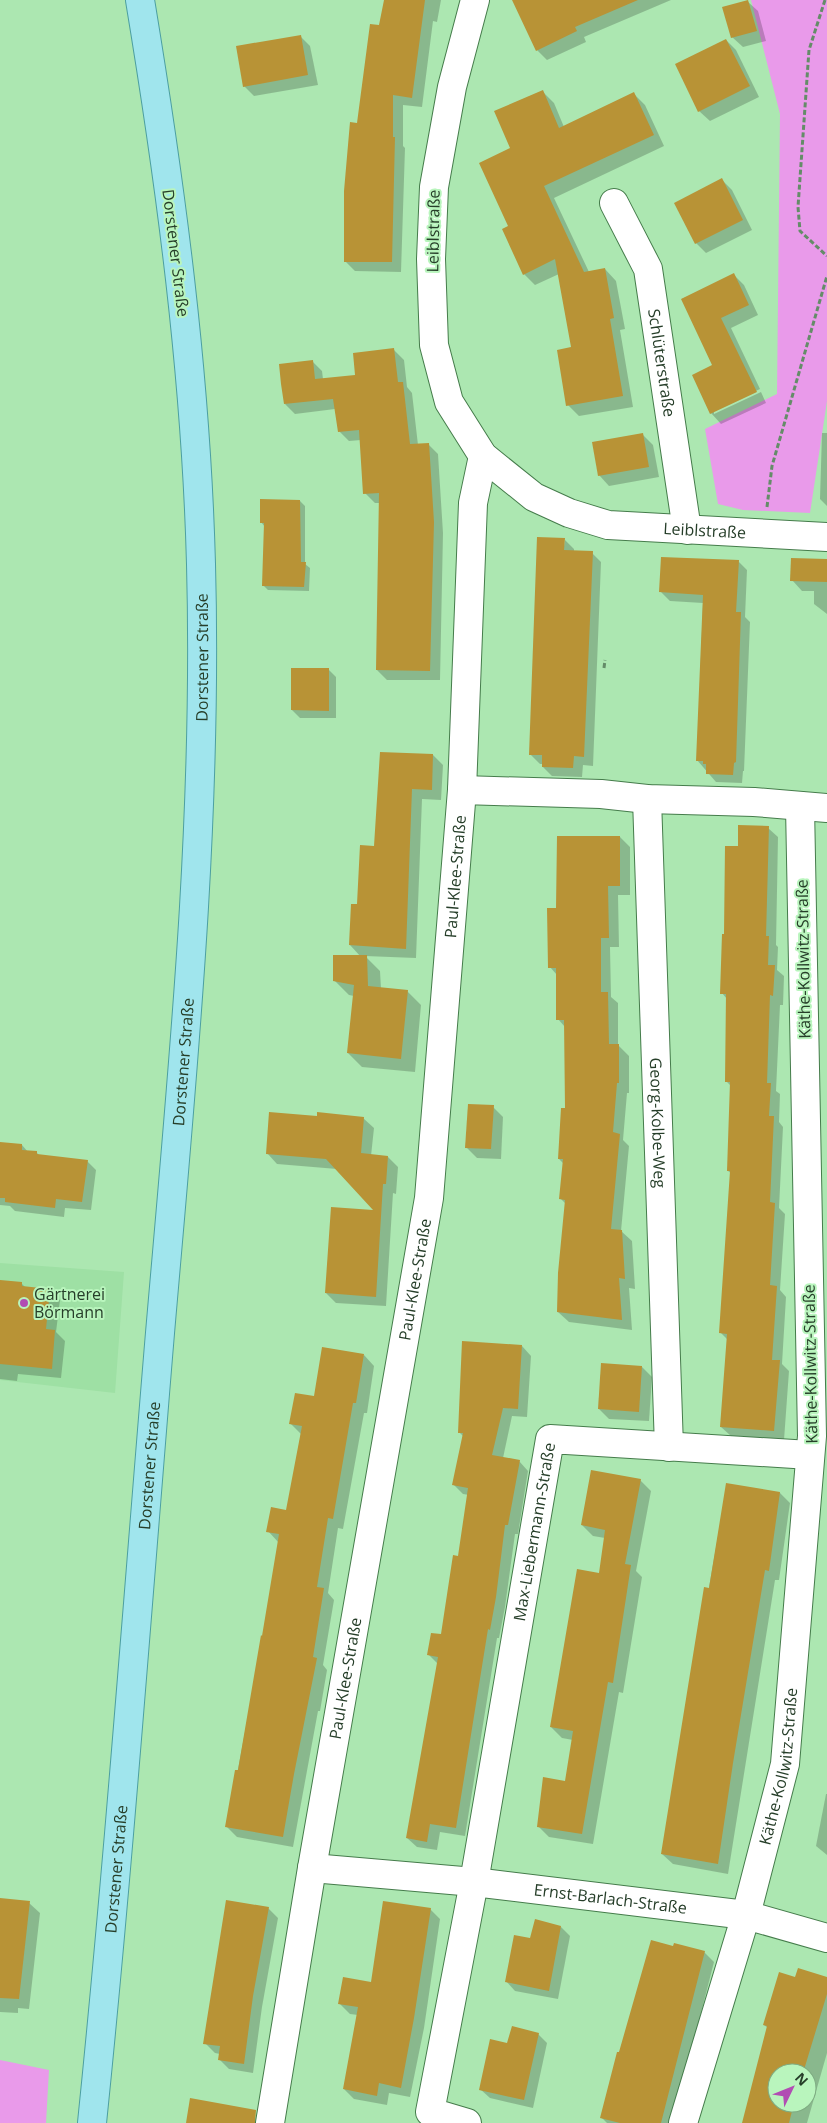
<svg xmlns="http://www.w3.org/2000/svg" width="827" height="2123" font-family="'Open Sans',sans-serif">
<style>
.built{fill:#9ee0a4}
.green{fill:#e99aea}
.shadow{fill:#0003;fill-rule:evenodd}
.building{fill:#b89336}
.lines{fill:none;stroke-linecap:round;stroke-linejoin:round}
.minor-casing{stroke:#457c4b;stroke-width:30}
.major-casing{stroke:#4c9fa1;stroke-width:30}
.path{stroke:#648c68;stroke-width:3;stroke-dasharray:5 2.5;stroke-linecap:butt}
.minor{stroke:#fff;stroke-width:28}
.major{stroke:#a0e5ed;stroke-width:28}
.poi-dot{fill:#b14db3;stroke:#b9f5bd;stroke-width:2}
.labels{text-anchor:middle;stroke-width:4;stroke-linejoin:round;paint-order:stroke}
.street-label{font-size:16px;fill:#263e29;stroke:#b9f5bd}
.poi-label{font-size:16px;fill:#263e29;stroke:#b9f5bd;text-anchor:start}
</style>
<rect width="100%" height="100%" fill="#ace7b1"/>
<polygon class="built" points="0,1263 124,1272 115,1393 0,1380"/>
<g class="green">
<polygon points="751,0 827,0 827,401 810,513 743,510 718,504 705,429 777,394 780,114"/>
<polygon points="0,2060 49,2070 46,2123 0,2123"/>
</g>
<g class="shadow">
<polygon points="385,0 441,0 437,22 433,21 422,107 403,105 403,146 405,148 401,272 355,271 345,261 358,124"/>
<polygon points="513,0 671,0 584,37 586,42 547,60 537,50"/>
<polygon points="747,1 758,11 766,41 743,47 732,37"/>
<polygon points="300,36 310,46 318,85 254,96 244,86"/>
<polygon points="726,40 736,50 759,97 710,121 699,111"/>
<polygon points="542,91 554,103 564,127 634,94 645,105 664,146 554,198 589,272 605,269 616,281 625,329 620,330 633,407 579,416 568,405 572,348 559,274 535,285 524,274 510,226 512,148"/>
<polygon points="722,180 732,190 752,230 706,253 696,243"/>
<polygon points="734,275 744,285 758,315 731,328 760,389 714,411 714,414 761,392 766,403 721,424 711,413 714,366 682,299"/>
<polygon points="394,350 404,360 407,387 412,393 418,445 428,444 438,454 443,533 440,680 387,680 377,670 380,503 375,503 365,493 361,440 349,441 339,431 335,409 295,414 285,404 312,361 322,371 323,379 356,376"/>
<polygon points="822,433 827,433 827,506 820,499"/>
<polygon points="643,435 653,445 659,477 609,486 599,475"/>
<polygon points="300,501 305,506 305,564 310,568 309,591 268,590 263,585 265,527 261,522"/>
<polygon points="565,540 574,549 574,552 592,553 601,562 593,766 583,765 582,777 552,776 543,767 543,764 540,764 530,754"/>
<polygon points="738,561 747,570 745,617 750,622 744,771 743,771 742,783 716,782 697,760 703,603 670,601 661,592"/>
<polygon points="827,561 827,614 814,604 814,591 802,591 792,580"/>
<polygon points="328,669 336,677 336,718 300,718 292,710"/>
<polygon points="433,755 443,765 441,800 422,799 416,958 365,956 380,971 381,989 407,991 421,1005 415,1072 362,1067 348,1053 354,996 349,995 335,981 361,957 350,945 359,906 376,847"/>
<polygon points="768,828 778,837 776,945 778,947 777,970 784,976 783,1005 780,1005 776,1091 780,1094 779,1122 783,1127 779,1208 785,1214 780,1290 786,1297 782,1364 789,1371 784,1440 731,1436 721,1427 728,1340 721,1333 731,1173 728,1171 731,1086 726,1081 727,999 722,993 726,936 739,847"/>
<polygon points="620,837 630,847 630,895 618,895 619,947 610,947 611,997 618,1003 618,1045 629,1056 629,1093 627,1093 623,1140 629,1146 621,1231 632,1241 635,1289 629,1288 632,1330 569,1322 558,1312 566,1204 561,1199 564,1164 559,1159 566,1110 565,1027 558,1019 557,975 550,967"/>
<polygon points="493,1107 503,1117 501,1159 477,1158 467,1148"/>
<polygon points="318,1118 363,1118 374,1128 371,1156 388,1157 398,1167 396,1194 393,1193 386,1306 336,1303 326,1293 376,1212 337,1169 277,1164 267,1153"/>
<polygon points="0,1143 22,1145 28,1152 37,1153 40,1156 87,1161 96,1170 91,1210 65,1208 64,1217 15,1211 10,1206 0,1205"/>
<polygon points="0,1281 21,1283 26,1288 50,1290 60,1300 56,1332 65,1341 61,1378 18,1374 17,1381 0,1379"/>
<polygon points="522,1346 531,1356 527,1417 512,1416 503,1458 519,1461 528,1471 518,1534 515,1534 505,1607 499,1638 497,1638 465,1836 440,1832 437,1850 417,1847 407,1838 438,1664 429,1655 442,1636 459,1557 469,1495 463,1494 454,1485 464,1437 459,1432"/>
<polygon points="364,1355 374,1366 367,1413 364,1413 343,1529 338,1528 328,1593 334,1600 323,1665 327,1670 320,1711 318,1711 293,1847 237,1837 227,1827 263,1637 279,1543 268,1531 287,1511 301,1434 290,1423 315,1398"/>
<polygon points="642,1367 652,1377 649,1421 609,1419 599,1409"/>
<polygon points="640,1480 651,1491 636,1571 642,1577 623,1693 619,1692 593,1844 549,1837 538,1826 566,1782 573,1740 562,1738 551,1727 600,1575 605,1538 593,1536 582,1525"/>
<polygon points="727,1485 780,1493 790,1503 779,1580 775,1580 728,1874 673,1864 662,1854"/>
<polygon points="826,1794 827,1794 827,1855 816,1846"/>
<polygon points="0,1899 29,1903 40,1913 29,2009 18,2008 18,2013 0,2012"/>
<polygon points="268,1908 278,1918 262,2007 253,2073 229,2069 219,2059 220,2054 215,2053 205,2043"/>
<polygon points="430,1909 440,1919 424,2028 410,2097 389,2093 387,2105 354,2099 344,2089 358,2015 350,2014 340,2004 372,1984"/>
<polygon points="561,1927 570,1936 558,1999 515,1991 506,1981 531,1939"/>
<polygon points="674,1948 704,1952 714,1962 673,2123 607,2123 601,2117 620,2054"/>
<path d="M827 1978V2053L807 2123H743L768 2028 764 2025 796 1979ZM777 2073H807V2103H777Z"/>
<polygon points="538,2034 547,2043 533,2108 490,2098 480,2089 508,2045"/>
</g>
<g class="building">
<polygon points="384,0 425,0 412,98 393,95 393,137 395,137 392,262 344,262 344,191 350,122 357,123 370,24 379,25"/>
<polygon points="512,0 638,0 575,27 577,31 536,51"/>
<polygon points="748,0 757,31 731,38 722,7"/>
<polygon points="301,35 308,75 243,87 236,46"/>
<polygon points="726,39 750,86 698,112 675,64"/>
<polygon points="543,90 559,128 634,92 654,135 544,186 584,272 605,268 614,318 610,319 623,396 566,406 557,350 571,347 555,259 523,275 502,229 508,226 479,163 510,148 494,111"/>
<polygon points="722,178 743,220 695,244 674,203"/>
<polygon points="734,273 749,305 721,318 757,392 710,414 692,375 712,365 681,299"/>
<polygon points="394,348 398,382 403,382 410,444 429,443 434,522 430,671 376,670 379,493 363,494 359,430 338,432 333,399 284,404 281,384 279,364 313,360 315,379 355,375 353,353"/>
<polygon points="643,433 649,467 598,476 592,442"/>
<polygon points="260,499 300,500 301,562 306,562 304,587 262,586 264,523 260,523"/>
<polygon points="537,537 565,538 564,550 593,551 584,757 574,756 573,768 542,767 542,755 529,755"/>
<polygon points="661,557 739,560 736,612 741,612 736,762 734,763 733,775 706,774 706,764 703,764 703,761 696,761 703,595 659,592"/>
<polygon points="791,558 827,559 827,582 790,581"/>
<polygon points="291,668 329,668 329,711 291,710"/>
<polygon points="380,752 433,754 432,790 412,789 406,949 349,945 351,904 357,904 360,845 374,846"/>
<polygon points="738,825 769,826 766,936 769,936 768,965 775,965 773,996 770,995 767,1083 771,1083 769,1116 774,1116 770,1202 775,1203 770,1285 777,1286 772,1360 780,1360 774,1431 720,1427 727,1334 719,1333 730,1171 727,1171 730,1082 725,1082 726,994 720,994 722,934 724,934 725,846 738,846"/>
<polygon points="557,836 620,836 620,886 608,886 609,938 601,938 601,992 608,992 609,1044 619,1044 619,1083 617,1083 613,1132 620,1134 611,1229 622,1230 625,1279 619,1278 622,1320 557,1312 558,1273 565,1200 559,1199 563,1159 558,1159 561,1108 565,1108 564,1020 556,1020 556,968 548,968 547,908 556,908"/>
<polygon points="333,955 367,955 368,986 408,990 401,1059 347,1053 354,985 333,981"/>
<polygon points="468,1104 494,1105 491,1149 465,1148"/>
<polygon points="269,1112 317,1116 317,1112 364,1117 361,1153 388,1156 386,1184 383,1184 376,1297 325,1293 331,1207 373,1210 326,1159 266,1154"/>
<polygon points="0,1142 22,1144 22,1150 37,1151 37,1154 88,1160 82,1202 56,1199 55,1208 5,1202 5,1198 0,1198"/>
<polygon points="0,1280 22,1282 22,1286 50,1289 46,1329 55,1330 52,1369 0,1364"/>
<polygon points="462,1341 522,1345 518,1409 503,1408 492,1455 520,1460 508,1525 505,1525 496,1597 490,1630 488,1629 456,1828 430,1824 427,1842 406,1838 438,1657 427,1655 431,1633 441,1634 453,1555 458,1556 468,1488 452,1485 463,1433 458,1433"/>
<polygon points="322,1347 364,1354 356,1403 353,1403 333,1519 328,1518 317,1587 324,1588 313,1657 317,1658 294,1774 283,1837 225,1827 235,1770 238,1770 261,1635 262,1636 279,1534 266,1532 271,1507 286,1510 302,1426 289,1424 295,1393 314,1396"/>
<polygon points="601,1363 642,1366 639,1412 598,1409"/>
<polygon points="591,1470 641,1479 625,1564 631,1565 613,1683 608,1682 582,1834 537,1827 543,1777 565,1781 573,1731 550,1727 577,1569 599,1573 605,1530 581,1525"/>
<polygon points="726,1483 780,1492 769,1571 765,1570 733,1763 718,1864 661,1854 704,1587 709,1588"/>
<polygon points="0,1898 30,1901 19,1999 0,1998"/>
<polygon points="226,1900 269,1907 253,1996 244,2064 218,2060 220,2046 203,2044"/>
<polygon points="383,1901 431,1908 414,2018 401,2088 379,2083 377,2096 343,2089 358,2007 338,2004 343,1977 371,1982"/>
<polygon points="535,1919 561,1926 549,1991 505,1982 514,1935 530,1938"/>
<polygon points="651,1940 673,1946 674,1943 705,1951 661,2123 620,2123 600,2118 617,2052 619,2052"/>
<polygon points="798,1968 827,1977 827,1994 803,2073 777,2073 777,2103 794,2103 789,2123 742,2123 767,2026 763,2025 779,1972 795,1977"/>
<polygon points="512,2026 539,2033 524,2100 479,2090 490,2039 507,2043"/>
<polygon points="190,2098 256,2110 255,2123 186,2123"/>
</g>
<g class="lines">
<defs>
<g id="minor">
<path id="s1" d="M475 0 452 87 434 187 431 259 434 345 449 402 483 456 534 497 569 513 608 525 827 537"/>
<path id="s2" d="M614 203 648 269 687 530"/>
<polyline points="462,790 473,503 483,456"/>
<path id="s3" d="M647 799 669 1447"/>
<path id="s4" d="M312 1868 474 1882 746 1915 827 1938"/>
<path id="s5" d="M270 2123 312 1868 429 1198 462 790 601 794 647 799 754 802 827 808"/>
<path id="s6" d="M467 2123 430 2112 474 1882 550 1439 810 1455"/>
<path id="s7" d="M683 2123 746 1915 785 1764 812 1436 800 806"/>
</g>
<g id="major">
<path id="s8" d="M92 2123C119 1860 138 1597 160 1333 182 1078 208 821 201 564 196 375 171 187 140 0"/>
</g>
</defs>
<use href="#minor" class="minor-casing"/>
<use href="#major" class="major-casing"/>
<g class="path">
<polyline points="825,0 809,50 798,207 800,231 827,256"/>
<polyline points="767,507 772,466 827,276"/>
<polyline points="604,668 605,660"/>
</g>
<use href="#minor" class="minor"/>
<use href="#major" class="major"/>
</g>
<circle class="poi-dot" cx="24" cy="1303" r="5"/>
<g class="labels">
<g class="street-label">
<text transform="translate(433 231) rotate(-89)" y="6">Leiblstraße</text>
<text transform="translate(176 253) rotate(83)" y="6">Dorstener Straße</text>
<text dy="6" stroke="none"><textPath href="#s2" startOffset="169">Schlüterstraße</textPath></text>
<text dy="6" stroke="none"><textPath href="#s1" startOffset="714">Leiblstraße</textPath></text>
<text dy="6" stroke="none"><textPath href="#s8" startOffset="1470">Dorstener Straße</textPath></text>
<text dy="6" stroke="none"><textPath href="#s5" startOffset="1261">Paul-Klee-Straße</textPath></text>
<text transform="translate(803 959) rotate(-91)" y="6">Käthe-Kollwitz-Straße</text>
<text dy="6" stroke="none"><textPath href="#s8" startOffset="1065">Dorstener Straße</textPath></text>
<text dy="6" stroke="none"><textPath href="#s3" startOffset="324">Georg-Kolbe-Weg</textPath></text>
<text dy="6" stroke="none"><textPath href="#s5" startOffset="856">Paul-Klee-Straße</textPath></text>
<text transform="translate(810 1364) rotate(-91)" y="6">Käthe-Kollwitz-Straße</text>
<text dy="6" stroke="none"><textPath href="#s8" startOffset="660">Dorstener Straße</textPath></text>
<text dy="6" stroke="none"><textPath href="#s6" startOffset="628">Max-Liebermann-Straße</textPath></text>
<text dy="6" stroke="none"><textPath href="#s5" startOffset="451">Paul-Klee-Straße</textPath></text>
<text dy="6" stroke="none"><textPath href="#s7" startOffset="370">Käthe-Kollwitz-Straße</textPath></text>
<text dy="6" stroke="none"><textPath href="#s8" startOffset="255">Dorstener Straße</textPath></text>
<text dy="6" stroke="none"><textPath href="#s4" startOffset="300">Ernst-Barlach-Straße</textPath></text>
</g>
<g class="poi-label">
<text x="34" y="1300">Gärtnerei<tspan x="34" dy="18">Börmann</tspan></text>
</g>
</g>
<g transform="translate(792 2088) rotate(47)"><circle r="24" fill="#b9f5bd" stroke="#7eac82"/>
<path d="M0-4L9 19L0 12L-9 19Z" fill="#b14db3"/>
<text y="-8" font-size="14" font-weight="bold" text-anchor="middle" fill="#263e29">N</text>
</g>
</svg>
